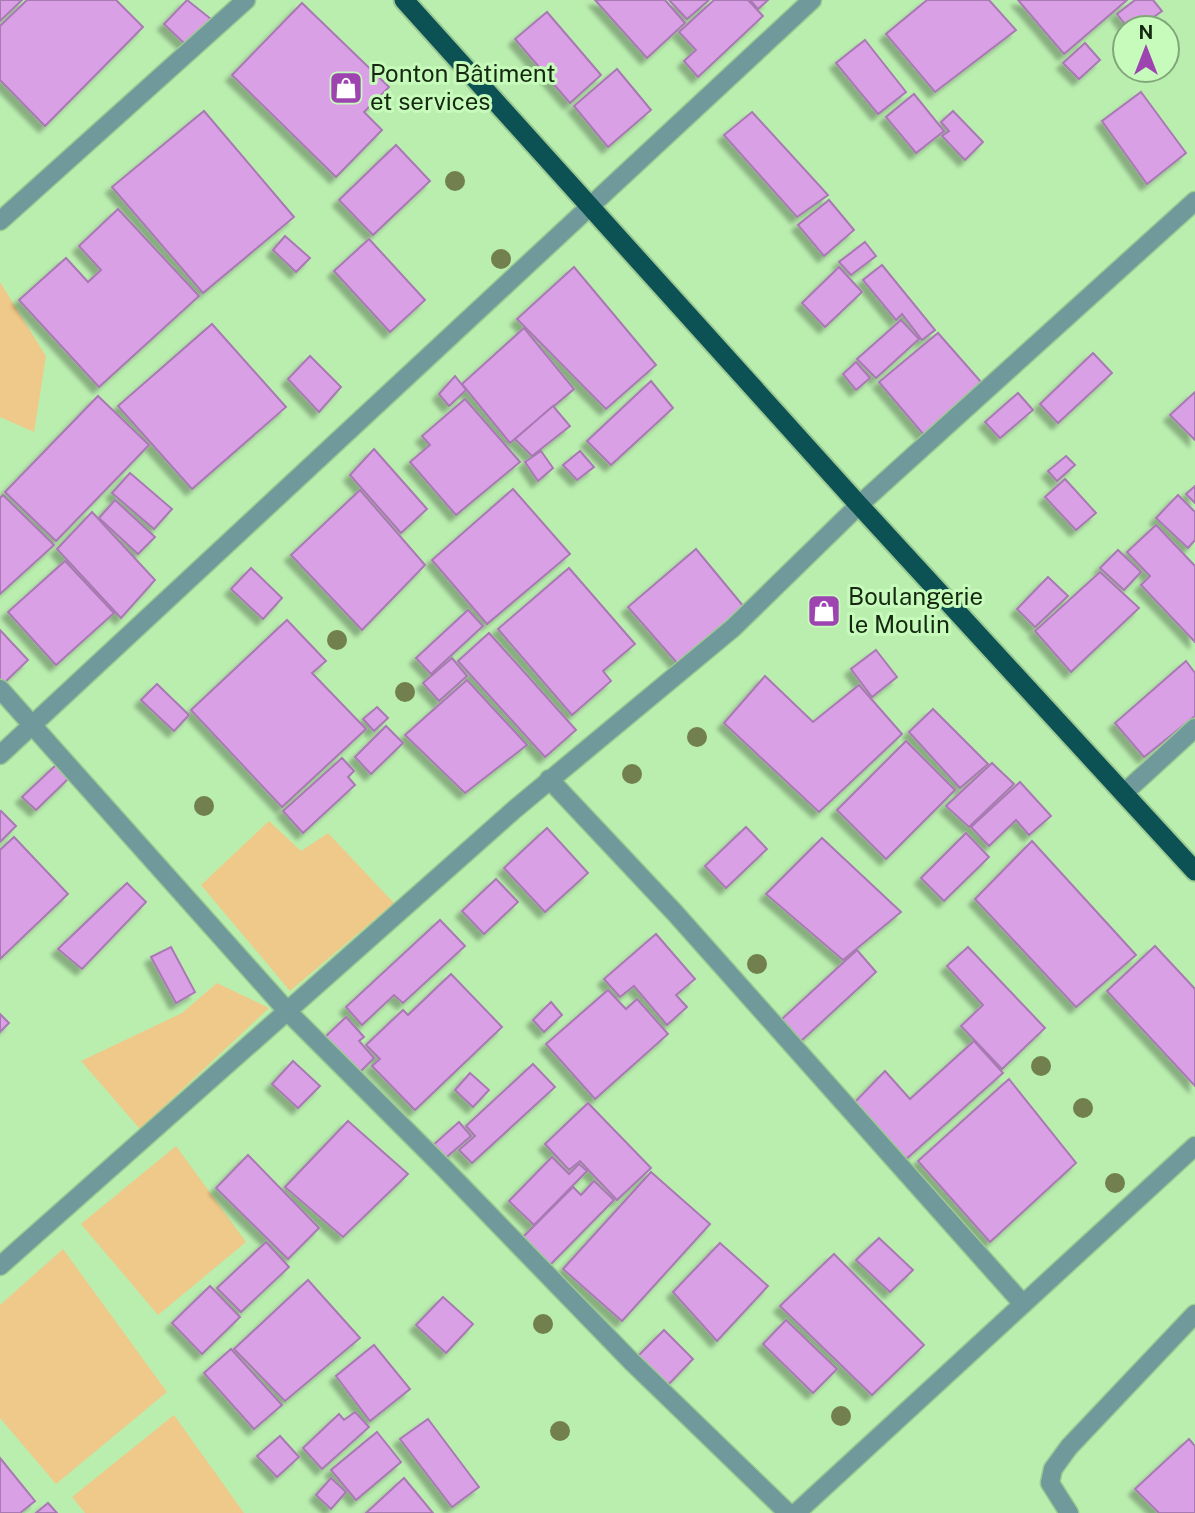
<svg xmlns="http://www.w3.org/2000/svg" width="1195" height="1513" font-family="'Public Sans',sans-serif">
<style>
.green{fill:#efc989}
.building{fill:#daa0e6;stroke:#a979b3;stroke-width:2;filter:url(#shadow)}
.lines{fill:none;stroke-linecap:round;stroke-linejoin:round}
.minor-casing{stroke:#9cca92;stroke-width:21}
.trunk-casing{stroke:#9cca92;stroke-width:23}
.minor{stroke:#70999b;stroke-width:18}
.trunk{stroke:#0c5255;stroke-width:19}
.tree{fill:#727f4f}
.labels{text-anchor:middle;stroke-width:6;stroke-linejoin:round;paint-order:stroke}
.poi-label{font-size:24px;fill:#152810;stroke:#c7fbbc;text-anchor:start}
</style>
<defs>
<filter id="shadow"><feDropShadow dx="-6" dy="6" stdDeviation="2" flood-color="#0004"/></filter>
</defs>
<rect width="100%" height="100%" fill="#baeeaf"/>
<g class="green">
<polygon points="0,282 46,356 34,432 0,417"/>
<polygon points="269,821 301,851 328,833 394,903 290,991 201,885"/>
<polygon points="217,983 269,1008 140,1129 81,1061 182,1013"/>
<polygon points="176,1146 246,1242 158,1315 81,1224"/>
<polygon points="63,1249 167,1392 56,1484 0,1418 0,1305"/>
<polygon points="174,1415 244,1513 85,1513 72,1497"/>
</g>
<g class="building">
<polygon points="0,0 22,0 0,21"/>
<polygon points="27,0 116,0 143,27 45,126 0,80 0,26"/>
<polygon points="187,0 211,19 186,45 164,24"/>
<polygon points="595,0 665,0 685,23 647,58"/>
<polygon points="669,0 709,0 687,19"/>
<polygon points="714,0 748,0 763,16 698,77 684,61 696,50 679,32"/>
<polygon points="750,0 768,0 758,9"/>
<polygon points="927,0 989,0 1016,30 935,92 886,34"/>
<polygon points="1018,0 1127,0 1064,54"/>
<polygon points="1135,0 1153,0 1162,11 1138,28 1128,28 1117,14"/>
<polygon points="302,3 389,87 364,112 382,130 336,177 232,75"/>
<polygon points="547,12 601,75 570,103 515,39"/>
<polygon points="865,40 906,92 878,114 836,63"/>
<polygon points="1085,43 1100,60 1079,79 1063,63"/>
<polygon points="617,69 651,110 608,147 574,106"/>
<polygon points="1141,92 1186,153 1147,184 1102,121"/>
<polygon points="914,94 944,131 916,153 886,117"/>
<polygon points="204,111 294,217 203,293 112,187"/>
<polygon points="953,111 983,142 965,160 942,136 949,131 941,122"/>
<polygon points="752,112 828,195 797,217 724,135"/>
<polygon points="396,145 430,181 373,235 339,200"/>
<polygon points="829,200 854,230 824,256 798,225"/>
<polygon points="118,209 199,296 99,387 19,300 66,258 88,282 101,270 79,246"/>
<polygon points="285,236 310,258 296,272 273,250"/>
<polygon points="369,239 425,300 390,332 334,271"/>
<polygon points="865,242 876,256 851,275 839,262"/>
<polygon points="882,265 935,330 922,340 902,314 896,320 863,280"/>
<polygon points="574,267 656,365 606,409 517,319"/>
<polygon points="839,267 862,292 825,327 802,303"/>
<polygon points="901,320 919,339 876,378 857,359"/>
<polygon points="212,324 286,407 192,489 118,406"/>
<polygon points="524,328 574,389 510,443 462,384"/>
<polygon points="938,333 981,382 924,435 879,382"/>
<polygon points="1093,353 1112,373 1058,423 1040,404"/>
<polygon points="310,356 341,387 319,412 288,379"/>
<polygon points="856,362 870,378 856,390 843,374"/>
<polygon points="455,376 466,390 449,406 439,394"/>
<polygon points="651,381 673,408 611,465 587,441"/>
<polygon points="1195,392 1195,440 1170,415"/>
<polygon points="1018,393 1033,410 1000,438 985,422"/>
<polygon points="98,396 149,445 56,541 5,492"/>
<polygon points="465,399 520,462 456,515 410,462 430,445 422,436"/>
<polygon points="553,406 570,426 532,456 515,439"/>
<polygon points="374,449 427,509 401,533 350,475"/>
<polygon points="541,451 553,468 538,481 525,462"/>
<polygon points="580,451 594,467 577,480 563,465"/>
<polygon points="1066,456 1075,465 1057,481 1048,471"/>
<polygon points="130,473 172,509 154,529 112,493"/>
<polygon points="1065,479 1096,513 1076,530 1045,497"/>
<polygon points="1195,486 1195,503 1186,494"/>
<polygon points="513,489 570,554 487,624 432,560"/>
<polygon points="360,490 425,565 362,630 291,555"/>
<polygon points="3,495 54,545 0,594 0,498"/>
<polygon points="1178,495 1195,512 1195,540 1188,548 1156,518"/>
<polygon points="115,500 155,537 138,554 99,518"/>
<polygon points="92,512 155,580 121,618 57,549"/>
<polygon points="1156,525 1195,566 1195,642 1141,585 1150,576 1127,552"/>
<polygon points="696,549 744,607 678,664 628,607"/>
<polygon points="1118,550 1141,572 1124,590 1100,568"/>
<polygon points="65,561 114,613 56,665 8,612"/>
<polygon points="251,568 282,598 263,619 231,589"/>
<polygon points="569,568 635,644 603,671 611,681 572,715 498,629"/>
<polygon points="1100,572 1139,608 1071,672 1035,631"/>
<polygon points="1048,577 1068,596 1035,627 1017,609"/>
<polygon points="468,610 483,626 431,674 416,658"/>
<polygon points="287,620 326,661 312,673 366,729 282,807 191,710"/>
<polygon points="0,630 28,660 4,683 0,679"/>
<polygon points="489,633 576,730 545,757 458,661"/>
<polygon points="876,650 897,677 872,697 851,669"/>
<polygon points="452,658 467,676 439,701 423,683"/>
<polygon points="1186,661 1195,673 1195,716 1144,757 1115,723"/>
<polygon points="765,676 813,722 859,685 902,734 819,812 724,723"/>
<polygon points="467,680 527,745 465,793 405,735"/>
<polygon points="157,684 189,715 174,731 141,700"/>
<polygon points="377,707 388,718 374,731 363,719"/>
<polygon points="933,709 988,764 960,788 909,732"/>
<polygon points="386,726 403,743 371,774 355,757"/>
<polygon points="906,741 955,790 886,859 837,810"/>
<polygon points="342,758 354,771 348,777 355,785 303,833 283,811"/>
<polygon points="992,763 1014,784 969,827 946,806"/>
<polygon points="57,764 70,777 36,810 22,797"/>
<polygon points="1020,782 1051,816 1029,835 1016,820 989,846 971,827"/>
<polygon points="1,811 16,826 0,842 0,812"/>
<polygon points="746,827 767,849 726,888 705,866"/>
<polygon points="547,828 588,873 545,912 504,868"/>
<polygon points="966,833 989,857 944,901 921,878"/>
<polygon points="14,837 68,894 0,959 0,850"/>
<polygon points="822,838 901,912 843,960 766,894"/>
<polygon points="1032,841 1136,955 1076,1007 975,899"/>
<polygon points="496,879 518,902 484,934 462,911"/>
<polygon points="127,883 146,902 82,969 58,949"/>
<polygon points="440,920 465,946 403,1003 394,995 362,1025 346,1007"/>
<polygon points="656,934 695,979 676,995 687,1007 667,1025 634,986 620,997 604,979"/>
<polygon points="1155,946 1195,989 1195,1086 1107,991"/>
<polygon points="171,947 195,992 176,1003 151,957"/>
<polygon points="968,947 1045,1028 1002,1069 961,1026 983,1005 947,966"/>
<polygon points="857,950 876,972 801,1041 782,1019"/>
<polygon points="451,974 502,1027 415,1110 372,1066 380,1059 366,1045 403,1010 408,1015"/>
<polygon points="608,990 626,1009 637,999 668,1034 595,1099 546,1044"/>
<polygon points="551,1002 562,1015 544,1032 533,1020"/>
<polygon points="0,1014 9,1023 0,1032"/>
<polygon points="346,1017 364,1037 359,1041 374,1058 356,1076 322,1040"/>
<polygon points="974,1041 1003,1073 905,1160 854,1103 885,1071 910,1099"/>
<polygon points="293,1061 320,1086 298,1108 272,1084"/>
<polygon points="533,1064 555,1087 472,1163 459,1150 475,1136 466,1126"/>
<polygon points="470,1073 489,1090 473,1107 455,1090"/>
<polygon points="1009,1079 1076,1163 990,1242 918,1161"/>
<polygon points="588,1103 651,1168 617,1200 580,1161 569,1170 545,1144"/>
<polygon points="348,1121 408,1174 343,1237 285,1187"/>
<polygon points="459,1122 471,1136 442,1161 431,1147"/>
<polygon points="248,1155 319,1228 288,1259 216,1188"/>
<polygon points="552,1157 569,1174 579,1164 587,1171 534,1225 509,1201"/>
<polygon points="651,1172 710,1224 622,1321 563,1269"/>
<polygon points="594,1181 614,1200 546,1269 518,1242 573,1187 581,1195"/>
<polygon points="879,1238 913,1270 890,1292 856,1260"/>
<polygon points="266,1242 289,1267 241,1312 217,1288"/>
<polygon points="720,1243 768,1286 717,1341 673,1292"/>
<polygon points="834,1254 924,1345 872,1395 780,1306"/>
<polygon points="308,1280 360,1338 285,1401 234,1349"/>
<polygon points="210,1286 240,1317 202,1354 172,1323"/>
<polygon points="443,1297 473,1324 446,1353 416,1325"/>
<polygon points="786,1320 837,1369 813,1393 763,1344"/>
<polygon points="664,1330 693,1359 664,1389 634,1360"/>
<polygon points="374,1345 410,1389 370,1421 336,1376"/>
<polygon points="231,1349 282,1405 254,1429 204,1373"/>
<polygon points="355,1412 369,1427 322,1469 303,1448 339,1414 344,1420"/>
<polygon points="428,1419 479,1487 452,1507 400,1439"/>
<polygon points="377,1432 401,1462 356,1500 331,1470"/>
<polygon points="280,1436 299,1457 277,1477 257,1456"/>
<polygon points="1189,1439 1195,1446 1195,1513 1159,1513 1135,1489"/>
<polygon points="0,1458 35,1501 20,1513 0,1513"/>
<polygon points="331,1478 346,1492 331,1509 316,1495"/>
<polygon points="404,1478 433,1513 366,1513"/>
<polygon points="48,1503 57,1513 36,1513"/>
</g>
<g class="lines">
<defs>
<g id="minor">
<polyline points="0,221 246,0"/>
<polyline points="0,689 289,1013 443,1167 631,1361 788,1513"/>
<polyline points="0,755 812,0"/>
<polyline points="549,779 675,913 1023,1304"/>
<polyline points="1124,793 1195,728"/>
<polyline points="0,1266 515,809 733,628 859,505 1195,201"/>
<polyline points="796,1513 1195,1146"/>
<polyline points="1069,1513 1050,1483 1053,1469 1069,1447 1195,1314"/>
</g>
<polyline id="trunk" points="404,0 859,505 1195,871"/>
</defs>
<use href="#minor" class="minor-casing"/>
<use href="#trunk" class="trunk-casing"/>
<use href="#minor" class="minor"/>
<use href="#trunk" class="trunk"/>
</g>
<g class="tree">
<circle cx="455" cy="181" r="10"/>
<circle cx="501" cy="259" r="10"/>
<circle cx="337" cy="640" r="10"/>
<circle cx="405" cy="692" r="10"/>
<circle cx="697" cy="737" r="10"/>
<circle cx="632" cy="774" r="10"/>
<circle cx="204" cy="806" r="10"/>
<circle cx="757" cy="964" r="10"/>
<circle cx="1041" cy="1066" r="10"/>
<circle cx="1083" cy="1108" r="10"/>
<circle cx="1115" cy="1183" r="10"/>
<circle cx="543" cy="1324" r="10"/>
<circle cx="841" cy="1416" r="10"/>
<circle cx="560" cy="1431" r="10"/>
</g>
<defs>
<symbol id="shop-square" viewBox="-11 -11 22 22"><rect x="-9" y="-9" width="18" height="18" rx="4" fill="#9d44b0" stroke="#c7fbbc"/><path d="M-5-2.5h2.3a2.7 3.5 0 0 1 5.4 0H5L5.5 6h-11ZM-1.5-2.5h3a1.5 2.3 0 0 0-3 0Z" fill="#fff"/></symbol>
</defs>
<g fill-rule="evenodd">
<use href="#shop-square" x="327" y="69" width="38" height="38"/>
<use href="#shop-square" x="805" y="592" width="38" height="38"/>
</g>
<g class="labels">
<g class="poi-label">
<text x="370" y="82">Ponton Bâtiment<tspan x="370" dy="28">et services</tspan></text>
<text x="848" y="605">Boulangerie<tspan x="848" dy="28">le Moulin</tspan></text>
</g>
</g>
<g transform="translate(1146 49)"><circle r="33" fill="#c7fbbc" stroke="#80a777" stroke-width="2"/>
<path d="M0-5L12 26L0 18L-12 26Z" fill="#9d44b0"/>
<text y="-10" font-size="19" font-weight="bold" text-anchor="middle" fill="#152810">N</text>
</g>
</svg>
